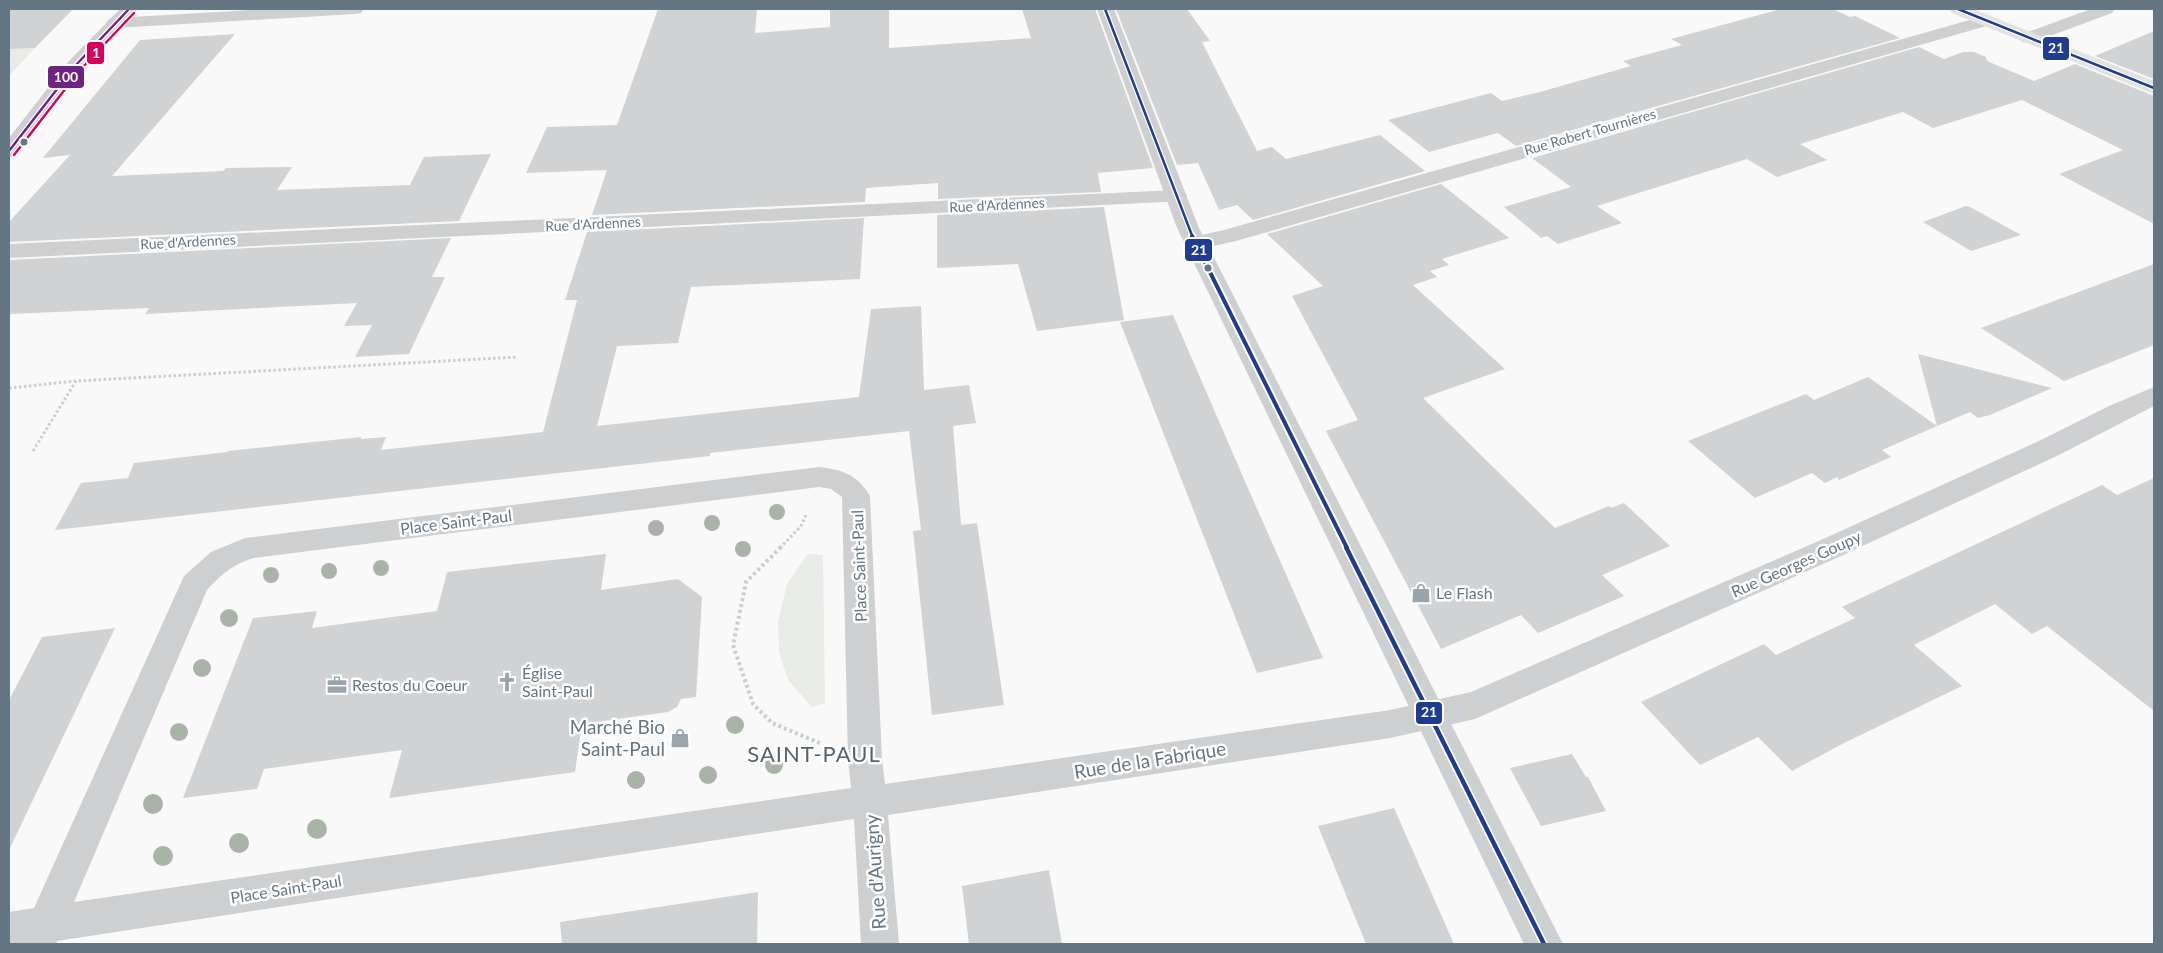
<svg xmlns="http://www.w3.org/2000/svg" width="2163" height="953" font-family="Lato,sans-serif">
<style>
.green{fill:#e8ebe6}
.building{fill:#d0d2d3}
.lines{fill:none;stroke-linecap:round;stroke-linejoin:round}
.path-far1{stroke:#cbcccd;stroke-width:3;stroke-dasharray:2.5 2.5;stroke-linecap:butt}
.path{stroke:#cbcccd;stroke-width:4;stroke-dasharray:3 3;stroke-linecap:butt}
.minor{fill:#cecfd0;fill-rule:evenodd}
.tertiary{fill:#cecfd0;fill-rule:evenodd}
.secondary{fill:#e1e2e2;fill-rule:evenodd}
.bus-1-far2-casing{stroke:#fff;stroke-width:5}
.bus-1-far1-casing{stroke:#fff;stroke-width:8}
.bus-1-casing{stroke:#fff;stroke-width:8}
.bus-2-casing{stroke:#fff;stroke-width:5}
.bus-3-casing{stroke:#fff;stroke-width:5}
.bus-1-far2{stroke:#1f3c90;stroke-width:2.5}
.bus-1-far1{stroke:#1f3c90;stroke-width:4}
.bus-1{stroke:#1f3c90;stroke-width:4.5}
.bus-2{stroke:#702283;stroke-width:2.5}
.bus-3{stroke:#d8005b;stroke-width:2.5}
.tree{fill:#a9b3a7}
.bus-dot{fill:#657683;stroke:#fff;stroke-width:2}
.labels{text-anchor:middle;stroke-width:5;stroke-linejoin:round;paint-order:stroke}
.far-street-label{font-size:14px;fill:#657683;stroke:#fff}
.street-label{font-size:16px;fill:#657683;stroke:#fff}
.poi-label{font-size:16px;fill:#657683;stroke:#fff;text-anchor:start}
.near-poi-label{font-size:19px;fill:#657683;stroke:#fff;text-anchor:end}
.near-street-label{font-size:19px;fill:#657683;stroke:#fff}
.near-quarter-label{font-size:22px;letter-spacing:1px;fill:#57646e;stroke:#fff}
.line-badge{stroke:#fff;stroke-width:2}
.badge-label{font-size:14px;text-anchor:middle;font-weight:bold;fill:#fff}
</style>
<rect width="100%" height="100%" fill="#f9f9f9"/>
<g class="green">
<polygon points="35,48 9,76 9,49"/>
<polygon points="808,554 823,555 825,703 812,707 788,680 779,652 778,622 787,584"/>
</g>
<g class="building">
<polygon points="27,9 73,9 35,48 9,49 9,10"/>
<polygon points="658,9 757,9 755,33 830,27 830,9 889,9 889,48 1031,38 1022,9 1095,9 1153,168 1098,173 1101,192 938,199 938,183 866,188 865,202 592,215 607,170 526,173 547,127 617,125"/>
<polygon points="1116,9 1187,9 1210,41 1202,42 1257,151 1272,147 1286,159 1380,135 1425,171 1253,220 1237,205 1219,210 1198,163 1177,165"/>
<polygon points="1781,9 1833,9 1850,17 1855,16 1900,38 1516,146 1498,133 1429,152 1388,120 1491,93 1502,101 1540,92 1631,66 1623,61 1682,45 1671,39"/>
<polygon points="2154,31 2154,79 2095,56"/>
<polygon points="235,34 112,176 223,171 226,168 292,167 277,190 410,185 424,157 491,154 459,221 9,242 9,222 70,155 43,158 140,40"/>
<polygon points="1919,47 1944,59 1963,52 1974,52 1986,57 1987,61 2034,81 2075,64 2154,96 2154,224 2059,174 2123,150 2022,100 1933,128 1903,112 1800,144 1827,160 1777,177 1747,159 1597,206 1622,223 1558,244 1547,236 1541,238 1504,207 1571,187 1532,158"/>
<polygon points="1441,184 1509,238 1442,259 1449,265 1430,271 1437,277 1413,285 1505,369 1423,398 1555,528 1609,506 1611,508 1624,503 1670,546 1602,575 1624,596 1538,633 1521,615 1441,649 1326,431 1358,420 1292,296 1323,286 1267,234"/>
<polygon points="1966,206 1970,207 2021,235 1971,251 1923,222"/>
<polygon points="1104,207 1124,320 1037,331 1018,264 937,268 937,215"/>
<polygon points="864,218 860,279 691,287 678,343 617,346 597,426 859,397 871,309 921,306 924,390 969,385 976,423 953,426 961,525 977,523 1004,705 932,715 913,531 921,530 909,431 710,453 710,456 55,530 81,483 128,478 134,463 227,452 228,451 361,437 361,439 386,437 381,450 543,432 577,300 565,300 587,232"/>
<polygon points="451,238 432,277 445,277 409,354 355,357 372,325 344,326 357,303 145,314 149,308 9,314 9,260"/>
<polygon points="2154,264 2154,345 2064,381 1981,328"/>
<polygon points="1173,315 1247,486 1323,658 1257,673 1120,322"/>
<polygon points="1918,354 2052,388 1990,415 1978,418 1970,412 1937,426"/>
<polygon points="1868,377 1937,426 1882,450 1891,457 1839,480 1837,477 1825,483 1812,473 1755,498 1688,441 1806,394 1814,400"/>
<polygon points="2154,478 2154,711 2047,626 2032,634 1995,604 1914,645 1962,686 1844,743 1792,771 1758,737 1700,765 1641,702 1764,644 1776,655 1855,618 1842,607 2102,485 2117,495"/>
<polygon points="606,554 601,590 678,579 702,597 696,697 681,699 677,707 668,712 582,724 575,772 389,798 402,750 264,769 257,789 183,798 253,618 317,611 312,628 437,611 447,572"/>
<polygon points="115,628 9,850 9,700 42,637"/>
<polygon points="1572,754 1586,777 1588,777 1606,811 1541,826 1510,768"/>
<polygon points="1394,808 1416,858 1454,944 1366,944 1318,826"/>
<polygon points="1049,870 1062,944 969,944 962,886"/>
<polygon points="758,892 757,944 562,944 560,922"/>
</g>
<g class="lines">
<g class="path-far1">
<polyline points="9,388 76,381 518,357"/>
<polyline points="33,451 76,381"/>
<polyline points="780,548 801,526 806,515"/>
</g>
<polyline class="path" points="781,547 746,582 733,645 753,704 772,723 822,744"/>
<g class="minor">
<polygon points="270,9 364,9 361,13 355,14 115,28 109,27 106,23 109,19 115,18"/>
<polygon points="2091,9 2115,9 2112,13 2034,42 2028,43 2022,42 2019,38 2022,34"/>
<polygon points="1984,16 1990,17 1993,21 1990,25 1236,241 1196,250 1188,248 1185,243 1188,238 1224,230"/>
<polygon points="1176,190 1184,191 1187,196 1184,201 9,258 9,244"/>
<path d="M2154 387V406L2059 455 1841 556 1475 719 1390 738 888 815 899 944H861L854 819 57 941 56 944H9V912L34 908 184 576 211 552 245 538 819 467C843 470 857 474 870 496L882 759 885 784 1390 710 1471 692 1821 540 2039 441 2109 406ZM819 487 831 489 842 497 848 759 851 788 74 902 207 590C220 575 235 563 254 558Z"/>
</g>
<g class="tertiary">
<polygon points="120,9 138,9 82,70 16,155 9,157 9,138 68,62"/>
<polygon points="1097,9 1114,9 1199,228 1563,944 1524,944 1177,228"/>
</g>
<polygon class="secondary" points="1949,9 1973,9 2154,81 2154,94 1952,13"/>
<defs>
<g id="bus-1-far2">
<polyline points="1105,9 1193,238"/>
<polyline points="1958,9 2154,88"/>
</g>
<polyline id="bus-1-far1" points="1192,236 1347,548"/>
<polyline id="bus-1" points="1346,547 1544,944"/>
<polyline id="bus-2" points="9,151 75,66 129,9"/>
<polyline id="bus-3" points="14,155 80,70 134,13"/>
</defs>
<use href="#bus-1-far2" class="bus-1-far2-casing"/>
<use href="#bus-1-far1" class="bus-1-far1-casing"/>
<use href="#bus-1" class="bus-1-casing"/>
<use href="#bus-2" class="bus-2-casing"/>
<use href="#bus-3" class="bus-3-casing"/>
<use href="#bus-1-far2" class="bus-1-far2"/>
<use href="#bus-1-far1" class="bus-1-far1"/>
<use href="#bus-1" class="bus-1"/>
<use href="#bus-2" class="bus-2"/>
<use href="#bus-3" class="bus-3"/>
</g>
<g class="tree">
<circle cx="777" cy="512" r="8"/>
<circle cx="712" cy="523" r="8"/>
<circle cx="656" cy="528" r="8"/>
<circle cx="743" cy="549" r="8"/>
<circle cx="381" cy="568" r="8"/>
<circle cx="329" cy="571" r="8"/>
<circle cx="271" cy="575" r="8"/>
<circle cx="229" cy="618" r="9"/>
<circle cx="202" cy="668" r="9"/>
<circle cx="735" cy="725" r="9"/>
<circle cx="179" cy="732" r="9"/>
<circle cx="774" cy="765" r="9"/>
<circle cx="708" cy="775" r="9"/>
<circle cx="636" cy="780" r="9"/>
<circle cx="153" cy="804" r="10"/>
<circle cx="317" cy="829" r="10"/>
<circle cx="239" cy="843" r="10"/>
<circle cx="163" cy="856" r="10"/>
</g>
<defs>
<symbol id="shop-bare" viewBox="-9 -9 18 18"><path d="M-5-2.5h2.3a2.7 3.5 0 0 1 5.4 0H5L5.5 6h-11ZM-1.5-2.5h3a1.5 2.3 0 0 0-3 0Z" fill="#99a4ac" stroke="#fff" stroke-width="2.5" paint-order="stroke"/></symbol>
<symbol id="church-bare" viewBox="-9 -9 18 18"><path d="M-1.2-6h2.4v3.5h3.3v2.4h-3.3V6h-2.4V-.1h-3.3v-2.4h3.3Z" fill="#99a4ac" stroke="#fff" stroke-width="2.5" paint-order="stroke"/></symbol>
<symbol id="office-bare" viewBox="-9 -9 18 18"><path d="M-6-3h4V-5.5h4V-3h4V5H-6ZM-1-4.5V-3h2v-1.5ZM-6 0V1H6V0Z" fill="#99a4ac" stroke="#fff" stroke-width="2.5" paint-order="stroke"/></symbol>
</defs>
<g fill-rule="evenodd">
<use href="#shop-bare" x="1407" y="579" width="28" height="28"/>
<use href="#church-bare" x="493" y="668" width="28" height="28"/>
<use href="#office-bare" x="323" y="671" width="28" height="28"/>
<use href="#shop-bare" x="666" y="724" width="28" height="28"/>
</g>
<g class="bus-dot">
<circle cx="24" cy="142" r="4.5"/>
<circle cx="1208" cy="268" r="4.5"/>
</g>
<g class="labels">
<g class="far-street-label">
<text transform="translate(1590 132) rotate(-16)" y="5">Rue Robert Tournières</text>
<text transform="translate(997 205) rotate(-3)" y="5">Rue d'Ardennes</text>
<text transform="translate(593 224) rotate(-3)" y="5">Rue d'Ardennes</text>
<text transform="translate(188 242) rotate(-3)" y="5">Rue d'Ardennes</text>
</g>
<g class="street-label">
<text transform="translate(456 522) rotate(-7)" y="6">Place Saint-Paul</text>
<text transform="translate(1796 564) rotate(-24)" y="6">Rue Georges Goupy</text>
<text transform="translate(859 566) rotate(-92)" y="6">Place Saint-Paul</text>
<text transform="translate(286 889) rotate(-9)" y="6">Place Saint-Paul</text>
</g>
<g class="poi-label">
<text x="1436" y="599">Le Flash</text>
<text x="522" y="679">Église<tspan x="522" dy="18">Saint-Paul</tspan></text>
<text x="352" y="691">Restos du Coeur</text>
</g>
<g class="near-poi-label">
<text x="665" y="734">Marché Bio<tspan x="665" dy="22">Saint-Paul</tspan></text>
</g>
<g class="near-street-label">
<text transform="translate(1150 760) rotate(-9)" y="7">Rue de la Fabrique</text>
<text transform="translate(875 872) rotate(-94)" y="7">Rue d'Aurigny</text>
</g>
<g class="near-quarter-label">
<text x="814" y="762">SAINT-PAUL</text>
</g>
</g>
<g class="line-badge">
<rect x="2042" y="36" width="28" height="25" rx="5" fill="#1f3c90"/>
<rect x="86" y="41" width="19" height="24" rx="5" fill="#d8005b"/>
<rect x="47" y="65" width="38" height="24" rx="5" fill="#702283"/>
<rect x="1184" y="238" width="29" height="24" rx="5" fill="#1f3c90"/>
<rect x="1415" y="701" width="28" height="24" rx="5" fill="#1f3c90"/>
</g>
<g class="badge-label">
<text x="2056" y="53">21</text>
<text x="96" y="58">1</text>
<text x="66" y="82">100</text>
<text x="1199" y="255">21</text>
<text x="1429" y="717">21</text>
</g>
<rect width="2163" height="953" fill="none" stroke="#657683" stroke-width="20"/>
</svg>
